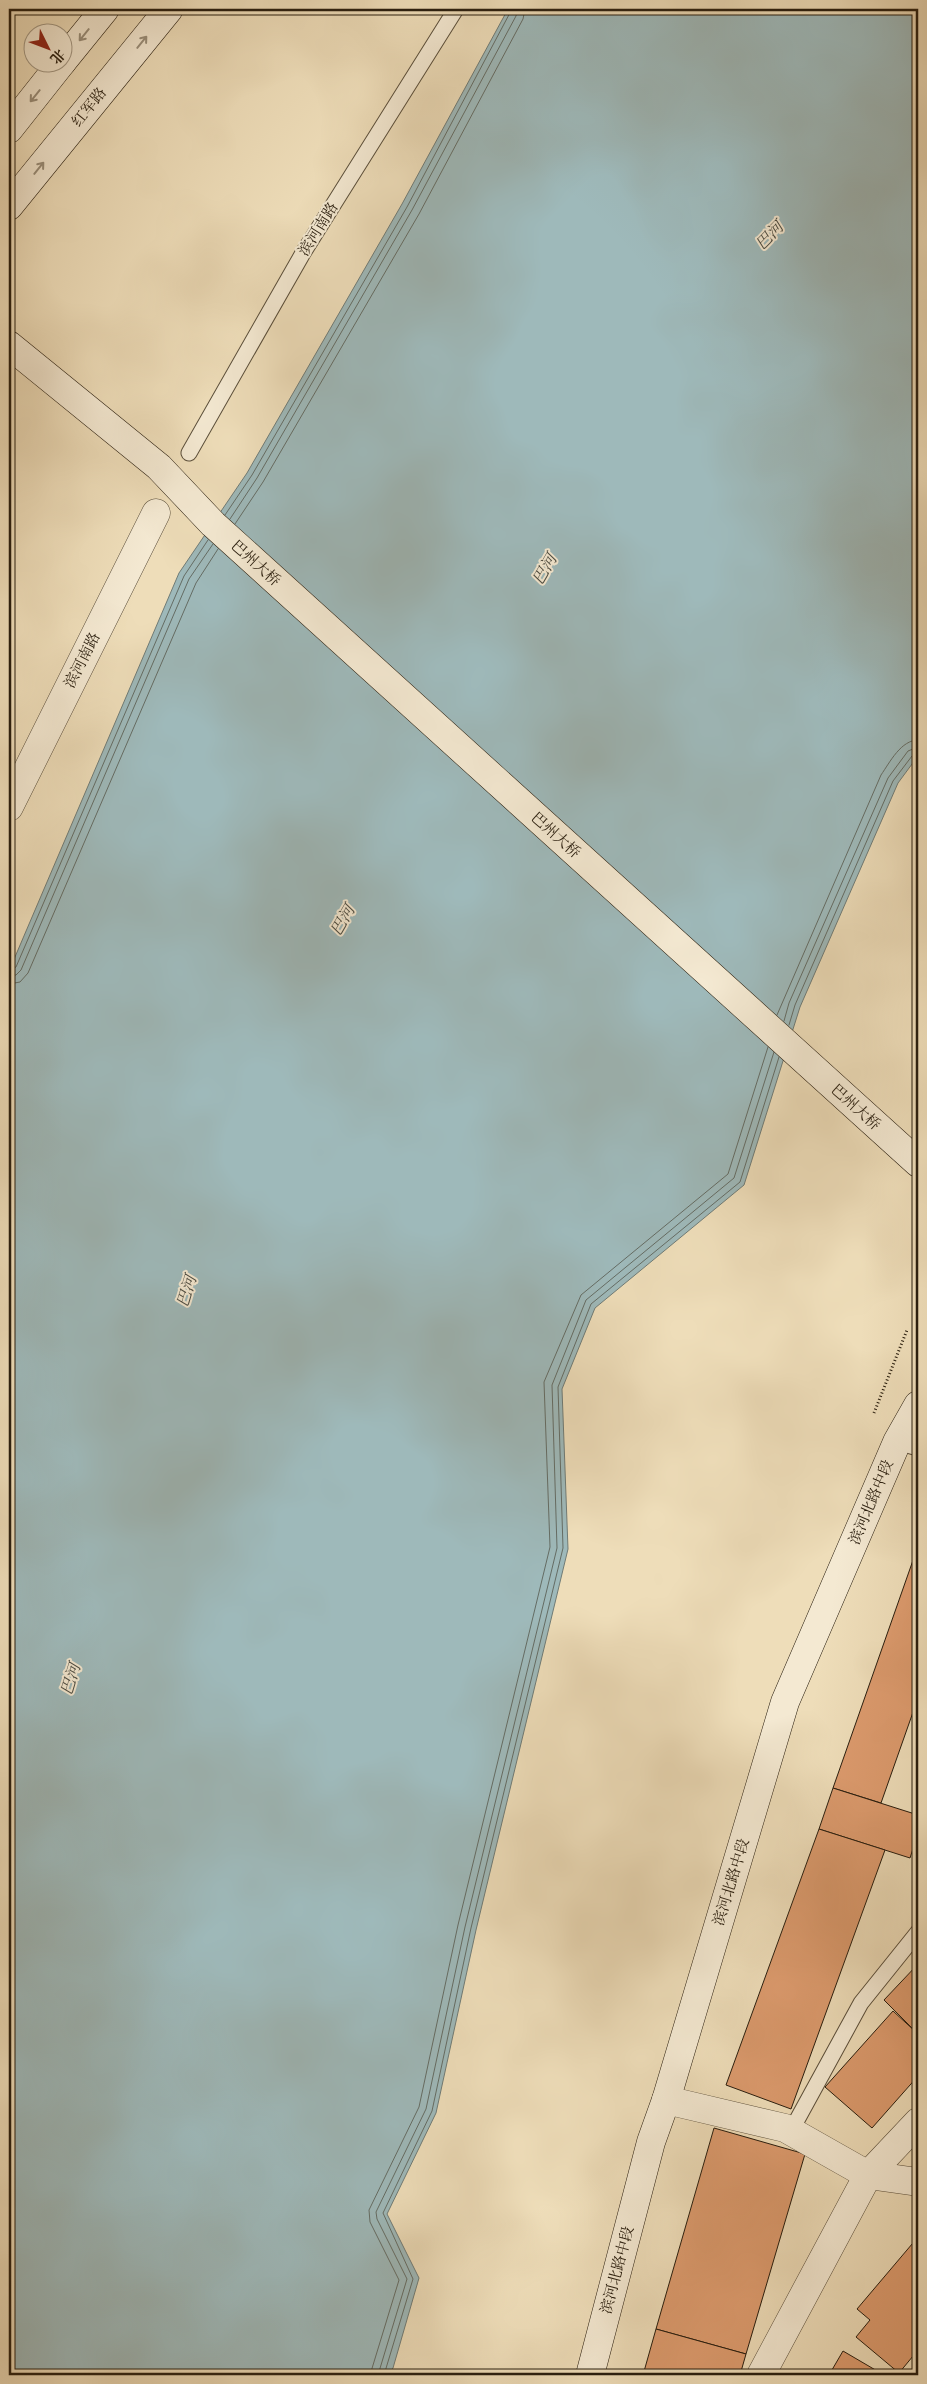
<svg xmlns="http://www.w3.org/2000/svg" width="927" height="2384" font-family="'IM FELL French Canon','Noto Serif SC',serif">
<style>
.water{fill:#9eb9ba;stroke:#6f7b76}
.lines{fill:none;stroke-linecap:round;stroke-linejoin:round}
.shore{stroke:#646c64;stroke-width:1}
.building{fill:#dc9b6e;stroke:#291e0f}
.lane-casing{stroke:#5a4e3a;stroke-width:17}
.street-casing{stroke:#5a4e3a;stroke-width:29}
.secondary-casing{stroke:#291e0f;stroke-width:29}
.path{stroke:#291e0f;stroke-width:3;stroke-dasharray:1 2.5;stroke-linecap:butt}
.lane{stroke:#f4e9d2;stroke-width:15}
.street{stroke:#f4e9d2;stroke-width:28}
.secondary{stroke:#f4e9d2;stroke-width:28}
.oneway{stroke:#998e7a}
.labels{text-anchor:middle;stroke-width:4;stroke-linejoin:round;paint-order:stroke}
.street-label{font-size:15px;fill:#291e0f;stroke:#f4e9d2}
.water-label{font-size:16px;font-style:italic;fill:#4c4c42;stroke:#f4e9d2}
</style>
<rect width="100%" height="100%" fill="#eeddb9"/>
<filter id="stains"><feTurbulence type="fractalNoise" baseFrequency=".004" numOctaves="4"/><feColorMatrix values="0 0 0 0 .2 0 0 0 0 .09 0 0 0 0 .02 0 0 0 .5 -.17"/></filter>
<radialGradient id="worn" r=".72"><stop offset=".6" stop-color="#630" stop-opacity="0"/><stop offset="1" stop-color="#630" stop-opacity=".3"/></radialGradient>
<polygon class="water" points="508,9 918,9 918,756 898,783 800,1007 744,1185 595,1308 562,1389 568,1549 476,1930 436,2113 387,2214 419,2278 393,2368 388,2375 9,2375 9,971 179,573 247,473 402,204"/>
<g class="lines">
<g class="shore">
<polyline points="225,515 252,475 407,207 512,9"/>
<polyline points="230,519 257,478 412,210 516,16 518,9"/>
<polyline points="235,524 263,482 419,214 523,19 525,9"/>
<polyline points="9,971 16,967 184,576 208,540"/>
<polyline points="9,977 16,975 21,970 189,579 213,544"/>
<polyline points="9,984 20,982 28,973 196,583 218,549"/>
<path d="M777 1015 881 775C890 762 901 740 918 740"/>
<polyline points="784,1021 789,1003 888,778 908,751 918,747"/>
<polyline points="789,1025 795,1005 893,781 912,756 918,754"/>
<polyline points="370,2375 399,2280 370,2222 369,2210 419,2107 458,1925 550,1547 544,1382 581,1295 728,1174 768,1047"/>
<polyline points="378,2375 407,2279 377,2219 376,2212 426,2109 465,1927 557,1548 552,1385 586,1300 734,1178 774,1052"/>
<polyline points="384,2375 413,2279 383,2213 432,2111 471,1928 563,1548 558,1387 591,1304 740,1182 779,1057"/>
</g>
</g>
<g class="building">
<polygon points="918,1546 918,1698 881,1803 833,1788"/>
<polygon points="833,1788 918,1815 918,1833 910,1858 819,1829"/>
<polygon points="819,1829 885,1850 791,2109 726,2085"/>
<polygon points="918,1964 918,2034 884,2000"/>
<polygon points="893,2011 918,2034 918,2076 872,2128 825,2087"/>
<polygon points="714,2128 805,2154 746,2354 656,2329"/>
<polygon points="918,2237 918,2350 899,2373 856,2337 870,2320 857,2309"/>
<polygon points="656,2329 746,2354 740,2375 643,2375"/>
<polygon points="843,2351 884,2375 829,2375"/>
</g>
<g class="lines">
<defs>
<g id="lane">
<polyline points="189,453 303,253 456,9"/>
<polyline points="897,1442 918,1448"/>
<polyline points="791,2131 861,2003 918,1932"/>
</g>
<g id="street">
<polyline points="9,807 156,513"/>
<polyline points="666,2100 785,2128 868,2175 918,2182"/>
<polyline points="761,2375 868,2175 918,2122"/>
</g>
<g id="secondary">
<polyline points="62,62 105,9"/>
<polyline points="9,129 62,62"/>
<polyline points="9,206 169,9"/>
<polyline points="9,345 159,467 213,524 918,1163"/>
<polyline points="590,2375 651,2142 666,2100 785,1702 897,1442 918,1405"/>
</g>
</defs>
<use href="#lane" class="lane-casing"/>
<use href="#street" class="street-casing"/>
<use href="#secondary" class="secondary-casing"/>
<polyline class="path" points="874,1413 907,1330"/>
<use href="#lane" class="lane"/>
<use href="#street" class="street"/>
<use href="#secondary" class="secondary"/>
</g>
<defs><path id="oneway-shaft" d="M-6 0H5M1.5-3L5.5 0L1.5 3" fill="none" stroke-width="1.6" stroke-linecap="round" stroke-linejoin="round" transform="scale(1.25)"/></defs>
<g class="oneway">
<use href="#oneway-shaft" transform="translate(84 35) rotate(129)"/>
<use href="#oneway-shaft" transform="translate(142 42) rotate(-51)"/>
<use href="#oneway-shaft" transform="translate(35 96) rotate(129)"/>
<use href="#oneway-shaft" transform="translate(39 168) rotate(-51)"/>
</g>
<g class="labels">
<g class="street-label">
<text transform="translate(89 107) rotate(-51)" y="5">红军路</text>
<text transform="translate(318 229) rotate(-58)" y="5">滨河南路</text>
<text transform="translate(256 563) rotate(42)" y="5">巴州大桥</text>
<text transform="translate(82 660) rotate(-63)" y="5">滨河南路</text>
<text transform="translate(556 835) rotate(42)" y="5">巴州大桥</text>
<text transform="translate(856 1107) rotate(42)" y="5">巴州大桥</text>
<text transform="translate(871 1502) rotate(-67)" y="5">滨河北路中段</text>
<text transform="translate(731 1882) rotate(-73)" y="5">滨河北路中段</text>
<text transform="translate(617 2270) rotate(-75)" y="5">滨河北路中段</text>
</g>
<g class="water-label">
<text transform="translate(769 235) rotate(-46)" y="6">巴河</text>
<text transform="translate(544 569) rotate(-60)" y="6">巴河</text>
<text transform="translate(342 920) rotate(-60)" y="6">巴河</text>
<text transform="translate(186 1291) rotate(-73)" y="6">巴河</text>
<text transform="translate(70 1679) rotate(-73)" y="6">巴河</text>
</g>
</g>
<rect width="927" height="2384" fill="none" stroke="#eeddb9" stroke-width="30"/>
<rect x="10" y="10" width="907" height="2364" fill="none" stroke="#291e0f" stroke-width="2.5"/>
<rect x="15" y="15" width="897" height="2354" fill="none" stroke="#291e0f"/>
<g transform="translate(48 48) rotate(132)"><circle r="24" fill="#f4e9d2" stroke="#a39884"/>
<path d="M0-4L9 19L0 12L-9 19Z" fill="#8f2418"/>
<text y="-8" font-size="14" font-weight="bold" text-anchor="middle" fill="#291e0f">北</text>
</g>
<rect width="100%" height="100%" filter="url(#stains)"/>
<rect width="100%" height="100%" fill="url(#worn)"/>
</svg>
